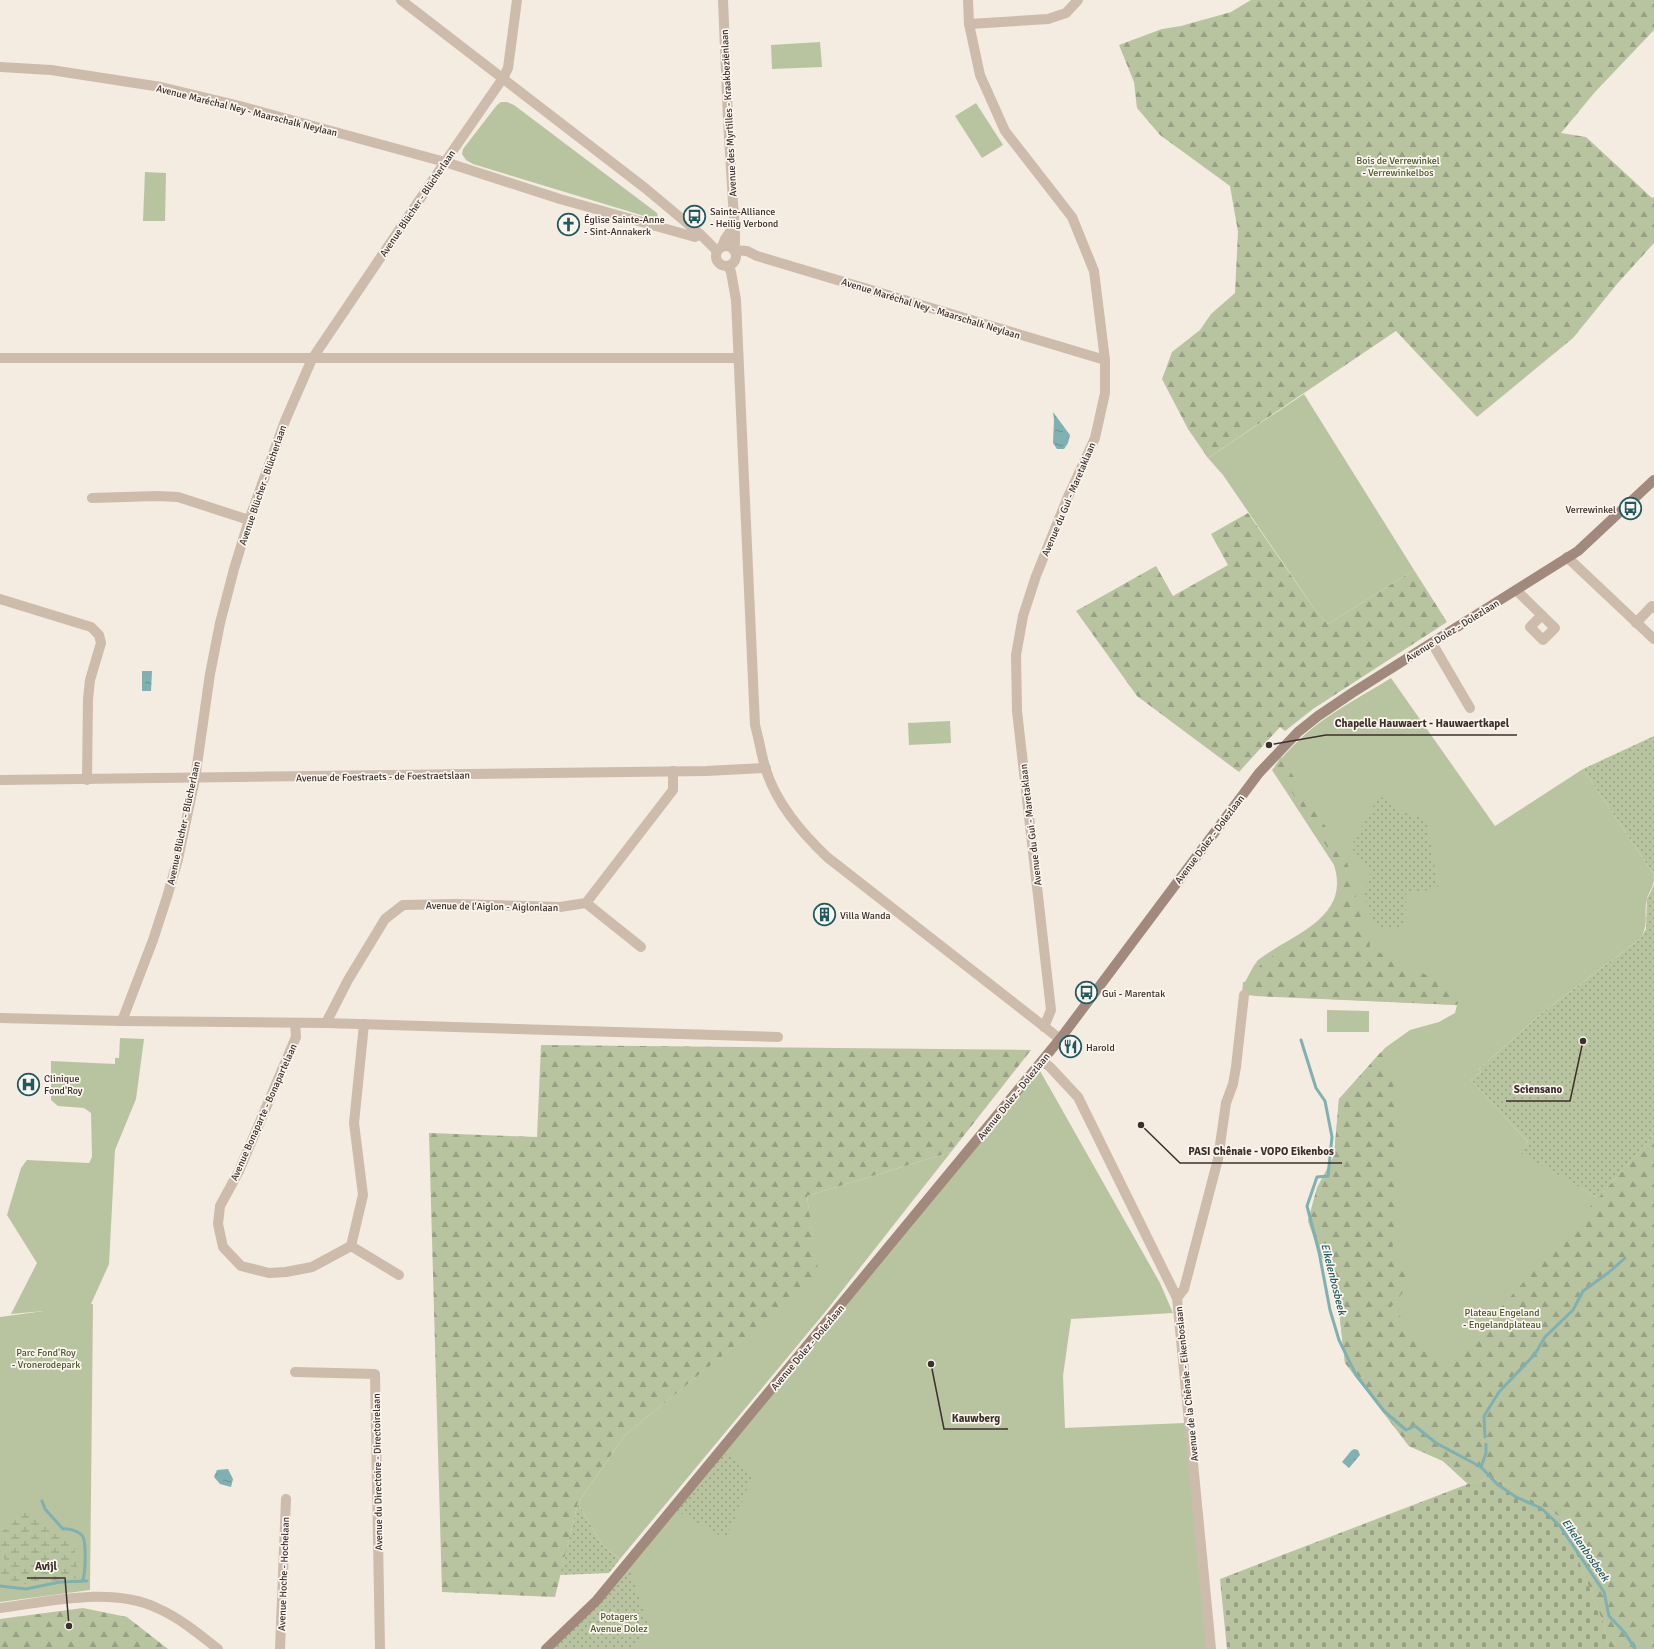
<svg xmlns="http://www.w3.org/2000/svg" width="1654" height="1649" font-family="Signika,sans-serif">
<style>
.green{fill:#b8c4a0}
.forest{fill:url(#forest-firs)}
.wetland{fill:url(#wetland-marsh)}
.cemetery{fill:url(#cemetery-stones)}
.garden{fill:url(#garden-dots)}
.water{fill:url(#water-ripples)}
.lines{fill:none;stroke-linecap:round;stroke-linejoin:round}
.stream{stroke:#7fb0b2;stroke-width:3}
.street{stroke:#cdbbac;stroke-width:10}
.secondary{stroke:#a18a7d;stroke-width:10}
.labels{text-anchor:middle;stroke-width:3.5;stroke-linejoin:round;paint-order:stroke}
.street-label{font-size:10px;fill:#3b302b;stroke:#fbf5ee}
.park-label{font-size:10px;fill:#4a5a2e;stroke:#fbf5ee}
.poi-label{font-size:10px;fill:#3b302b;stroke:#fbf5ee;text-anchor:start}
.water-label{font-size:11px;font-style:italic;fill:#1f5a5e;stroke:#fbf5ee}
.leader{fill:none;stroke:#3b302b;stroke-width:1.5}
.callout-dot{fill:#3b302b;stroke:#fbf5ee;stroke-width:1.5}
.callout-label{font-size:11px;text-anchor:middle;font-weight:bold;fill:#3b302b;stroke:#fbf5ee;stroke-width:3.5;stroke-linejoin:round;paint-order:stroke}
</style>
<defs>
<pattern id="forest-firs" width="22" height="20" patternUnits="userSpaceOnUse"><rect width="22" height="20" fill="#b8c4a0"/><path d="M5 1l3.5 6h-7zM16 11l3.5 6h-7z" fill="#97a083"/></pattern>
<pattern id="wetland-marsh" width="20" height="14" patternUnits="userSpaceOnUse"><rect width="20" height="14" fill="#b8c4a0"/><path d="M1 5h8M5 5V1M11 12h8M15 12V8" fill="none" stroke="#97a083"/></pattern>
<pattern id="cemetery-stones" width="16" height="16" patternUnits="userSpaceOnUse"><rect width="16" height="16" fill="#b8c4a0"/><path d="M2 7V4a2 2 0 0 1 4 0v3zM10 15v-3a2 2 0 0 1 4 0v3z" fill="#97a083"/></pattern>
<pattern id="garden-dots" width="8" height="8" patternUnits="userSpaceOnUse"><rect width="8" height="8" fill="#b8c4a0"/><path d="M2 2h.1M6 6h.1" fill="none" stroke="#97a083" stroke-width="1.8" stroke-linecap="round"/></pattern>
<pattern id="water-ripples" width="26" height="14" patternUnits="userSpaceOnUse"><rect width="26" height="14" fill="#7fb0b2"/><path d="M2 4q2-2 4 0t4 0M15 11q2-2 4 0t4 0" fill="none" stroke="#699091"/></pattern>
</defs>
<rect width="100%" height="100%" fill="#f4ebe1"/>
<g class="green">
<polygon points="820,42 822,67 772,69 771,45"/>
<polygon points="501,102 507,102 514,105 657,213 658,218 654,219 473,164 466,160 462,154 463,149 497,105"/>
<polygon points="976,103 1003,145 982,158 955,116"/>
<polygon points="145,172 166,173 165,221 143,221"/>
<polygon points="1304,394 1414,570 1328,624 1316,611 1223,475 1208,458"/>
<path d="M1391 678 1495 826 1583 769 1654 875C1654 889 1650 888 1647 899 1643 915 1650 923 1640 939L1543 1012 1479 1069 1481 1072 1471 1080 1528 1142 1520 1152 1598 1198 1654 1135V1649H1609L1604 1625 1562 1518 1493 1477 1468 1484 1443 1461 1409 1446 1345 1363 1336 1284 1320 1254 1308 1221 1317 1188 1334 1156 1339 1099 1385 1048 1410 1030 1439 1022 1455 1013 1457 1005 1242 995 1243 982H1245L1253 967 1258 960C1292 934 1351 919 1334 865L1272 770C1285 753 1299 739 1315 726 1337 709 1367 693 1391 678Z"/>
<polygon points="950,721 951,743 909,745 908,723"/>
<polygon points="1327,1010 1369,1011 1369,1032 1327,1032"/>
<polygon points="120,1038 144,1039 136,1099 115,1150 109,1264 91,1304 93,1304 90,1590 0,1602 0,1317 44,1311 11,1314 37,1263 7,1215 21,1168 27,1160 89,1163 92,1157 91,1113 84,1108 58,1106 51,1100 51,1061 115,1064 115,1058 119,1058"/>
<path d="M1039 1069 1160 1283 1173 1313 1071 1319 1063 1376 1065 1428 1185 1423 1207 1649H552C718 1459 882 1267 1039 1069Z"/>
<polygon points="951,1152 826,1311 620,1559 602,1545 578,1503 625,1435 818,1277 807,1196"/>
</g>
<g class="forest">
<polygon points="1251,0 1654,0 1654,30 1595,92 1561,133 1586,137 1652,198 1654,197 1654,243 1617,284 1573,338 1477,417 1396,331 1208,458 1188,429 1162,379 1172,352 1200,330 1211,314 1235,293 1238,232 1230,186 1160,135 1137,108 1134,82 1119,45 1162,29 1181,26 1231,12"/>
<polygon points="1248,513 1316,611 1328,624 1414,570 1447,622 1313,709 1285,731 1280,727 1239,772 1137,696 1076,611 1156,566 1173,596 1228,565 1211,534"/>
<polygon points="1281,757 1345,857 1341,860 1338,864 1275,766"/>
<polygon points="1347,862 1352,878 1360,915 1369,934 1370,948 1462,992 1457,1005 1254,996 1255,983 1249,982 1257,969 1262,963 1323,923 1329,917 1335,910 1341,894 1342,868"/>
<polygon points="541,1045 1031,1050 951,1152 807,1196 819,1277 625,1435 578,1503 555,1597 442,1592 429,1133 537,1137"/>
<polygon points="1381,1052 1392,1078 1397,1108 1396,1203 1392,1256 1414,1279 1391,1307 1449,1366 1654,1135 1654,1649 1609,1649 1604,1625 1562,1518 1493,1477 1468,1484 1443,1461 1409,1446 1345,1363 1336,1284 1320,1254 1308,1221 1317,1188 1334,1156 1339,1099"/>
<polygon points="83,1608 127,1617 168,1649 0,1649 0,1619"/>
</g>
<path class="wetland" d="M23 1511 75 1546C74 1561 80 1564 75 1579L24 1584 0 1579V1564L5 1559 0 1552V1533L12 1524Z"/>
<polygon class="cemetery" points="1493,1477 1562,1518 1604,1625 1609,1649 1227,1649 1220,1579 1468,1484"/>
<g class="garden">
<polygon points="1654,736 1654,875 1583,769"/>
<polygon points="1379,796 1387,800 1394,808 1426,819 1438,887 1432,890 1406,892 1405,922 1398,929 1382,928 1375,924 1372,919 1364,894 1371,873 1351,847"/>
<polygon points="1654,885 1654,1135 1598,1198 1519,1152 1528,1142 1471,1080 1481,1072 1479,1069 1543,1012 1640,939 1646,929 1647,899"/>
<polygon points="723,1452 753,1474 726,1539 677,1511"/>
<polygon points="578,1503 602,1545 620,1559 609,1573 560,1575"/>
<polygon points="629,1568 650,1628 631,1649 552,1649"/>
</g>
<g class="water">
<polygon points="1053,412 1070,435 1068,443 1064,449 1057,449 1053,443 1054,420"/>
<polygon points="142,671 152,671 151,691 142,691"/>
<polygon points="1354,1449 1358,1450 1360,1455 1349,1468 1342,1462 1351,1451"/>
<polygon points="228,1469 233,1479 231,1487 220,1484 214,1477 217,1470"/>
</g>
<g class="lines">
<g class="stream">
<polyline points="1301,1040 1316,1088 1325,1101 1332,1137 1328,1176 1317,1177 1307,1206 1319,1252 1330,1310 1339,1340 1356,1375 1384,1411 1406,1430 1415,1426 1436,1443 1481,1467 1497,1484 1516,1497 1541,1508 1560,1526 1604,1592 1609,1616 1625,1633 1635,1649"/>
<polyline points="1485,1437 1484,1416 1499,1392 1535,1354 1545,1337 1573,1310 1583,1291 1608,1273 1625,1258"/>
<polyline points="1481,1467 1486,1453 1486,1444"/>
<path d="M42 1501 45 1509 63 1529C68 1528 80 1531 83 1537 86 1543 86 1576 82 1581"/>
<polyline points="0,1586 26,1589 60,1582 87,1581"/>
</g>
<g class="street">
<polyline points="401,0 645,188 700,234 717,251"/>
<polyline points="723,0 728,120 735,235 735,243 733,249"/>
<polyline points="968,0 969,24 980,75 1005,131 1072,217 1094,271 1105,360 1105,393 1095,438 1067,499 1036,576 1023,616 1016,655 1017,711 1051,1010 1044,1027"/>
<polyline points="969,24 1048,19 1066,13 1078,0"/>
<polyline points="0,67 51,70 161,87 240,106 445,162 560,199 695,237 700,234"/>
<circle cx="726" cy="256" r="10"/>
<polyline points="722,247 725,239 734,226"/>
<polyline points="734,250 747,251 757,256 1105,360"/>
<path d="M728 266 731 272 736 300 755 725C759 739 761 753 765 767 776 803 801 832 827 857L1060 1039"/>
<polyline points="0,358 738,358"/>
<polyline points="92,498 157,496 178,497 249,520"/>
<polyline points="1567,557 1654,639"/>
<polyline points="1516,590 1555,628 1543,640 1530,627 1542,615"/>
<polyline points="0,599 91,627 99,635 101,643 90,680 88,699 87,780"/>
<polyline points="1636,623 1652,606 1654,608"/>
<polyline points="1432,643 1470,708"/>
<polyline points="0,780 706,771 766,768"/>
<polyline points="586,903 641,947"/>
<polyline points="0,1018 122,1021 326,1023 778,1037"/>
<polyline points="122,1021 153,940 167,897 178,859 195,779 210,674 220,623 234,569 249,520 285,421 312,359 445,162 503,78 508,68 517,0"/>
<polyline points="295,1023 296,1037 239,1171 220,1206 218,1224 223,1247 241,1266 269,1273 286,1272 312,1267 351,1246 363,1195 354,1123 364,1024"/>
<polyline points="326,1023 348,980 385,919 403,905 455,904 560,907 586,903 673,790 673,771"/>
<polyline points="1042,1061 1050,1067 1078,1097 1177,1298 1211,1649"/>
<polyline points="351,1246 399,1275"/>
<polyline points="1177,1298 1184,1289 1218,1159 1226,1103 1233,1084 1236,1067 1244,995"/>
<polyline points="295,1372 375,1374 380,1649"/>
<path d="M0 1608C48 1602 112 1586 157 1608 180 1618 199 1634 218 1649"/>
<polyline points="280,1649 286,1499"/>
</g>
<polyline class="secondary" points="546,1649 597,1600 1060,1039 1259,773 1298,732 1318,716 1352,693 1578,551 1654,480"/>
</g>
<defs>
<symbol id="bus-ring" viewBox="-11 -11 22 22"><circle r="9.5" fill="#fbf5ee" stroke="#1f5a5e" stroke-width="1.5"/><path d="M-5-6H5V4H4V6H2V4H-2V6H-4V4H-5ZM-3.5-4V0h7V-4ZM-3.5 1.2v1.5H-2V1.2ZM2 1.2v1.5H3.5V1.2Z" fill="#1f5a5e"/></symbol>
<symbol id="church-ring" viewBox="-11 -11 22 22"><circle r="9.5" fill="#fbf5ee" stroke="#1f5a5e" stroke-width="1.5"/><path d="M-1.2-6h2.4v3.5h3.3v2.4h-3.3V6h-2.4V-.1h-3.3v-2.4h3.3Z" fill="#1f5a5e"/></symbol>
<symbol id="building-ring" viewBox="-11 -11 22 22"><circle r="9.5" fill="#fbf5ee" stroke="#1f5a5e" stroke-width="1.5"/><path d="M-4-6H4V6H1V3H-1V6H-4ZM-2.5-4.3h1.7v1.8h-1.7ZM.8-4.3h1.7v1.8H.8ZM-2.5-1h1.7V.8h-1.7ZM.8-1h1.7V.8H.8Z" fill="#1f5a5e"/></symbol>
<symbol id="restaurant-ring" viewBox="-11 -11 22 22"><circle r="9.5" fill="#fbf5ee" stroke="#1f5a5e" stroke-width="1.5"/><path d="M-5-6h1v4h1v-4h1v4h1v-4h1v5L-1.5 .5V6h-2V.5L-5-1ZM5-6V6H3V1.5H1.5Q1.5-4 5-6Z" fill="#1f5a5e"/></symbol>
<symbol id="hospital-ring" viewBox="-11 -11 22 22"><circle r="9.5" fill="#fbf5ee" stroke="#1f5a5e" stroke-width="1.5"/><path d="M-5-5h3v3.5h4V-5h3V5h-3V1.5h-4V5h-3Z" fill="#1f5a5e"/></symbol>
</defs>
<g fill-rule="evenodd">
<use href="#bus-ring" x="682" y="204" width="25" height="25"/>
<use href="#church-ring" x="556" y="212" width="25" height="25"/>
<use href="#bus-ring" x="1618" y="496" width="25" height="25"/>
<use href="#building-ring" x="812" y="902" width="25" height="25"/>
<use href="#bus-ring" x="1074" y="980" width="25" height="25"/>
<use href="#restaurant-ring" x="1058" y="1034" width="25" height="25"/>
<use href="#hospital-ring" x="16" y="1072" width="25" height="25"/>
</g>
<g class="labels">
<g class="street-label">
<text transform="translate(247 110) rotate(14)" y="4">Avenue Maréchal Ney - Maarschalk Neylaan</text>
<text transform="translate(728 113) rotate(-93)" y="4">Avenue des Myrtilles - Kraakbeziënlaan</text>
<text transform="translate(417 203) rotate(-56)" y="4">Avenue Blücher - Blücherlaan</text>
<text transform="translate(931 308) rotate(17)" y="4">Avenue Maréchal Ney - Maarschalk Neylaan</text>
<text transform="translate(262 485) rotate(-71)" y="4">Avenue Blücher - Blücherlaan</text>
<text transform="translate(1068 499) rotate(-67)" y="4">Avenue du Gui - Maretaklaan</text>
<text transform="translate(1452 630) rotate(-32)" y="4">Avenue Dolez - Dolezlaan</text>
<text transform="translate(383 776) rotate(-1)" y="4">Avenue de Foestraets - de Foestraetslaan</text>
<text transform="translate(183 823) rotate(-78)" y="4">Avenue Blücher - Blücherlaan</text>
<text transform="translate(1030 825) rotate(-97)" y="4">Avenue du Gui - Maretaklaan</text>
<text transform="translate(1209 839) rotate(-53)" y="4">Avenue Dolez - Dolezlaan</text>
<text transform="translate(492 906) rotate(1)" y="4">Avenue de l'Aiglon - Aiglonlaan</text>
<text transform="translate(1013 1096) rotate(-51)" y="4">Avenue Dolez - Dolezlaan</text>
<text transform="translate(263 1112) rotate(-66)" y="4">Avenue Bonaparte - Bonapartelaan</text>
<text transform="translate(807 1347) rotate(-50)" y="4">Avenue Dolez - Dolezlaan</text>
<text transform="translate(1186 1384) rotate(-96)" y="4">Avenue de la Chênaie - Eikenboslaan</text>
<text transform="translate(377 1472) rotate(-91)" y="4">Avenue du Directoire - Directoirelaan</text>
<text transform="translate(283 1574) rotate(-88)" y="4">Avenue Hoche - Hochelaan</text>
</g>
<g class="park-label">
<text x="1398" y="164">Bois de Verrewinkel<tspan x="1398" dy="12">- Verrewinkelbos</tspan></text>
<text x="1502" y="1316">Plateau Engeland<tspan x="1502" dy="12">- Engelandplateau</tspan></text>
<text x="46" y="1356">Parc Fond'Roy<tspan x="46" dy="12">- Vronerodepark</tspan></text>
<text x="619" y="1620">Potagers<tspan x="619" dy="12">Avenue Dolez</tspan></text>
</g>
<g class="poi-label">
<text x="710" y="215">Sainte-Alliance<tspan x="710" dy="12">- Heilig Verbond</tspan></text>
<text x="584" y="223">Église Sainte-Anne<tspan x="584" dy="12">- Sint-Annakerk</tspan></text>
<text x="1616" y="513" text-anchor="end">Verrewinkel</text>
<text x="840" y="919">Villa Wanda</text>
<text x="1102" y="997">Gui - Marentak</text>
<text x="1086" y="1051">Harold</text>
<text x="44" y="1082">Clinique<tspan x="44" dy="12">Fond'Roy</tspan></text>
</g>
<g class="water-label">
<text transform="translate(1334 1279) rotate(76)" y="4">Eikelenbosbeek</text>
<text transform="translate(1586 1550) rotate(55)" y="4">Eikelenbosbeek</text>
</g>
</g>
<path class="leader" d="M1269 745L1326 735H1517M1583 1041L1570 1101H1506M1141 1125L1180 1163H1342M931 1364L944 1429H1008M69 1626L65 1578H27"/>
<g class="callout-dot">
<circle cx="1269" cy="745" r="4"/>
<circle cx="1583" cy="1041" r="4"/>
<circle cx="1141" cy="1125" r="4"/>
<circle cx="931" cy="1364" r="4"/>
<circle cx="69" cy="1626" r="4"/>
</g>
<g class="callout-label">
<text x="1422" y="727">Chapelle Hauwaert - Hauwaertkapel</text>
<text x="1538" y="1093">Sciensano</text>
<text x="1261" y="1155">PASI Chênaie - VOPO Eikenbos</text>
<text x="976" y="1422">Kauwberg</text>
<text x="46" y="1570">Avijl</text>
</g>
</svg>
